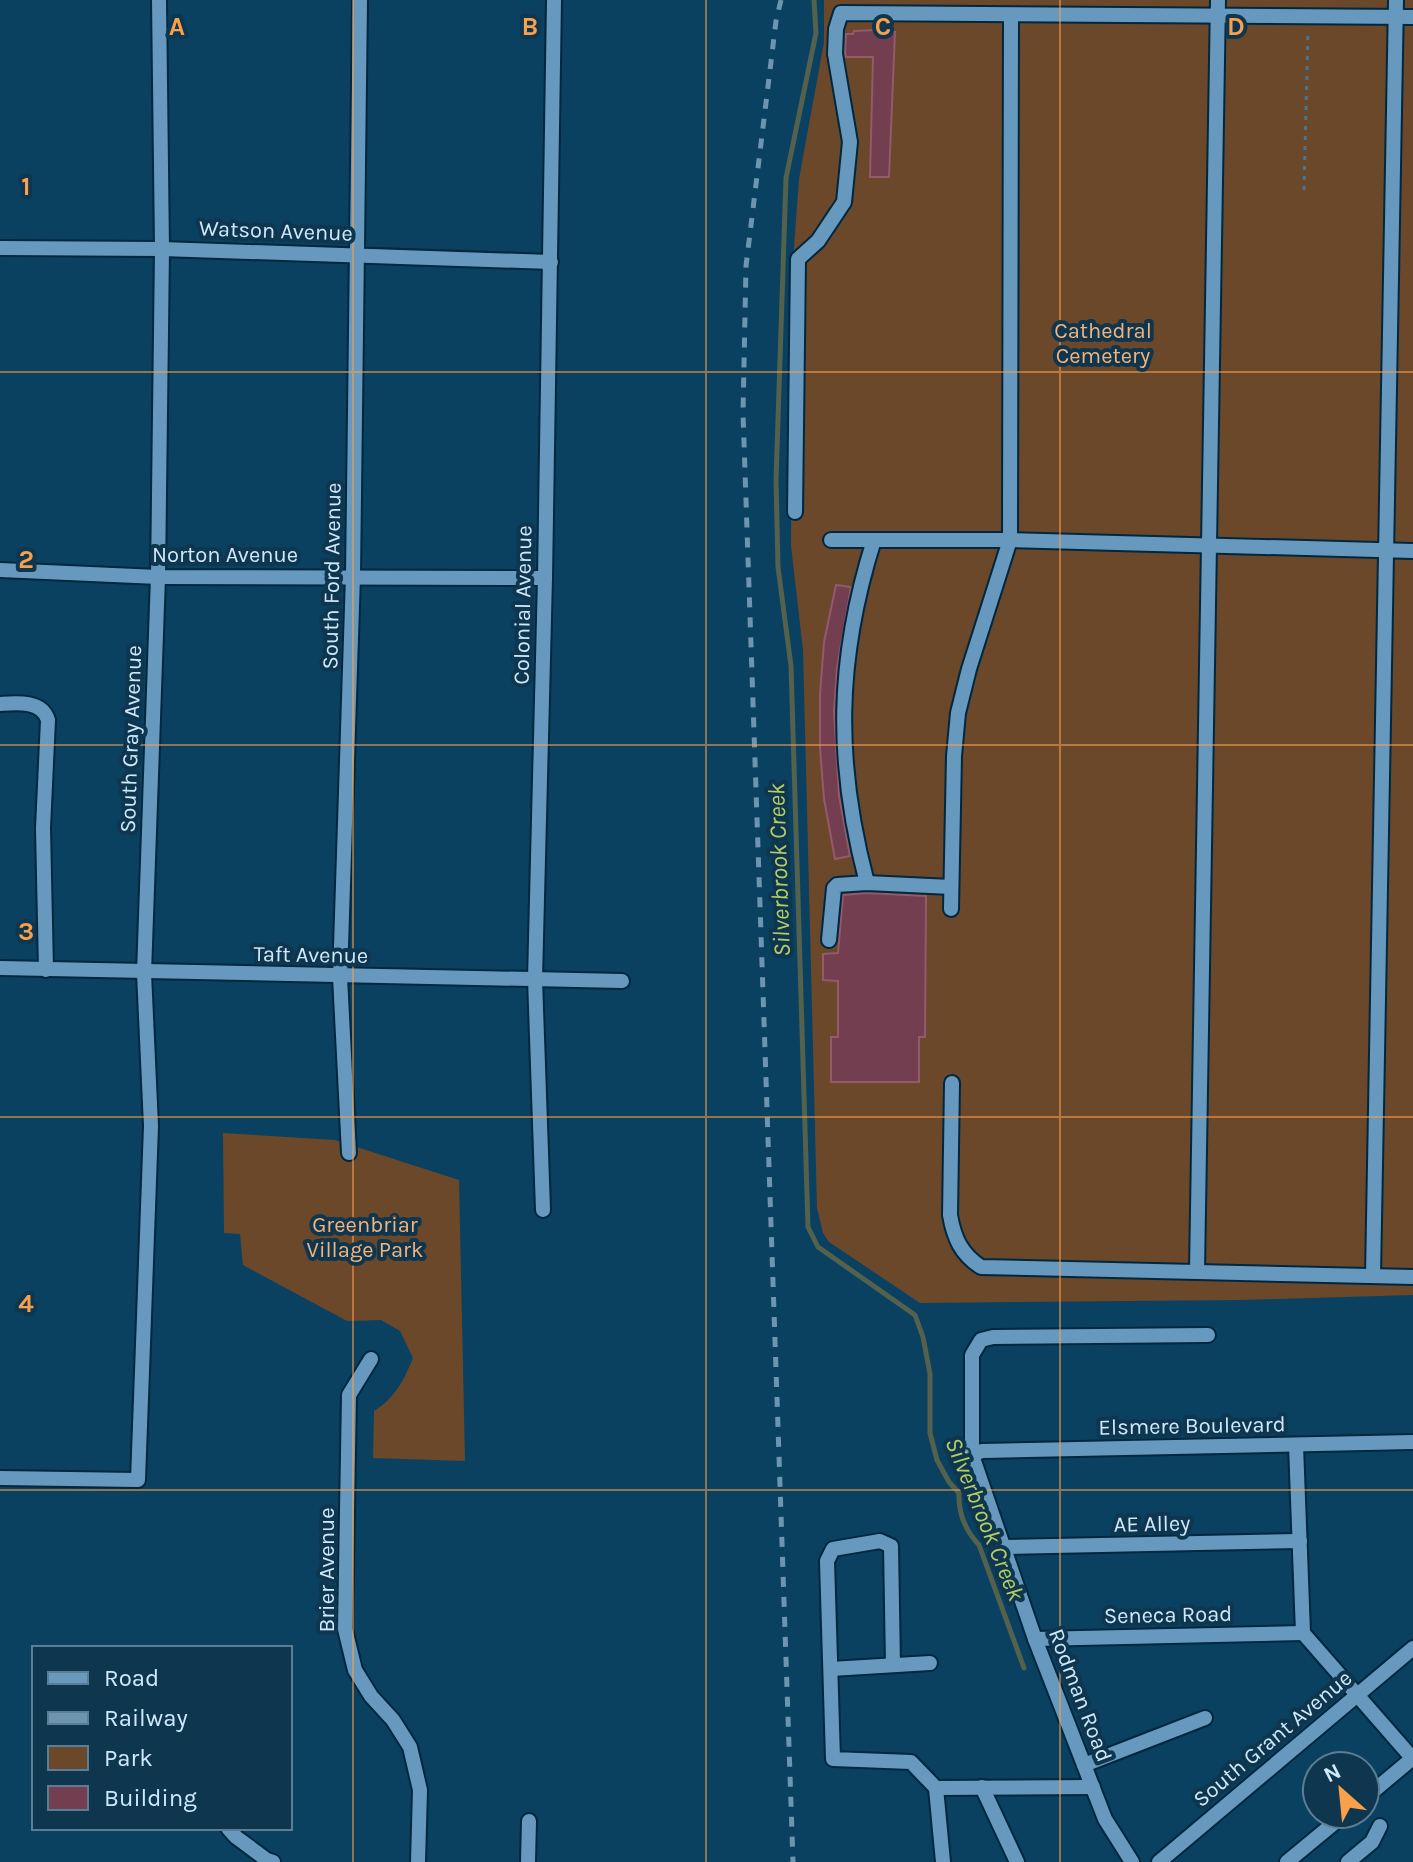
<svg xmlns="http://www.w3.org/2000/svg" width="1413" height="1862" font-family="Karla,sans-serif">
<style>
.green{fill:#6b482a}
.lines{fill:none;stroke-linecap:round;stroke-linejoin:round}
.stream{stroke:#54614c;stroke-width:5}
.building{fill:#733e4f;stroke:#925a6b;stroke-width:2}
.minor-casing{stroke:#00273e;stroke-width:18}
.path{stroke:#487591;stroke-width:3;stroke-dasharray:4 6;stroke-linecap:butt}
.minor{stroke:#6699bd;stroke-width:14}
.rail{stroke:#6d95af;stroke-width:5;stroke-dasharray:10 10;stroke-linecap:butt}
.grid{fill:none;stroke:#f9a04d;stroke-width:2;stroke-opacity:0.55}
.labels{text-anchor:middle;stroke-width:8;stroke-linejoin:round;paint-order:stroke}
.street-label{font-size:22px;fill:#cfe9fc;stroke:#0f364f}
.park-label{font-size:22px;fill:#f5b279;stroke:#0f364f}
.water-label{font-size:24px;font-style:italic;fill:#b4cd64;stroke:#0f364f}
.grid-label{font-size:26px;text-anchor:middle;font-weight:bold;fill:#f9a04d;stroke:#0f364f;stroke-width:8;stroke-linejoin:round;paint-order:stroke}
</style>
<rect width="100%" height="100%" fill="#0a4161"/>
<g class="green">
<polygon points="824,0 1413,0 1413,1295 1241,1300 920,1303 829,1242 823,1233 817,1208 803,650 791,546 793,261 799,179 824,42"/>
<path d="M223 1133 335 1140 459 1180 465 1461 373 1458 374 1411C395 1398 404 1380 413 1358L400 1331 381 1320 347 1321 243 1265 240 1234 224 1233Z"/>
</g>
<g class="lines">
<path class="stream" d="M814 0 816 33 786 178 776 480 778 567 791 666 808 1227 818 1247 915 1315 923 1337 930 1374V1433L937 1460 949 1482 959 1493C958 1514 965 1530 979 1545L1024 1668"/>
</g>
<g class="building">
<polygon points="875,30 875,32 895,32 889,177 870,177 873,57 846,57 845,53 846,34 853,34 854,31"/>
<polygon points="836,585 851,587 837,668 834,711 839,796 850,856 835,859 824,799 820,748 820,694 824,642"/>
<polygon points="867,893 926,896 925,1037 919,1037 919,1082 831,1082 831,1037 838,1037 838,981 823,980 823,954 838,953 843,895"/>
</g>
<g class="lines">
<defs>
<g id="minor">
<polyline points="0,248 162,249 551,262"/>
<polyline points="795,512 798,259 818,241 844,202 850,142 835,54 836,29 841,13 1413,17"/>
<polyline points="831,540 1010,540 1413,551"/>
<polyline points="0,570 158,577 545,578"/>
<path d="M0 704C16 703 42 700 48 720L43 828 46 970"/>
<path d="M867 883C835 762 836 660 874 540"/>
<polyline points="951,909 954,756 958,713 969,669 1010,540 1011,15"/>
<polyline points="829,940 834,888 837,885 867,883 951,887"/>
<polyline points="0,968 622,981"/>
<path d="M952 1083 950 1215C954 1238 961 1254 981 1267L1413 1277"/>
<polyline points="349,1153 340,977 353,576 360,0"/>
<polyline points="543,1210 535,979 545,578 554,0"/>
<polyline points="1197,1271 1218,0"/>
<polyline points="1373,1276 1396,0"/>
<polyline points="371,1359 349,1395 345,1629 355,1670 371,1696 393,1720 410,1747 420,1790 418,1862"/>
<polyline points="1296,1445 1303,1633 1413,1759"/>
<polyline points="972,1455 982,1451 1413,1442"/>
<polyline points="0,1478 138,1480 151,1126 144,973 158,577 162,249 159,0"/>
<polyline points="1004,1547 1300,1541"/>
<polyline points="1035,1639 1303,1633"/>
<polyline points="893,1665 891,1546 880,1541 833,1549 827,1561 833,1759 911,1762 936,1788"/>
<polyline points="831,1669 930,1663"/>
<polyline points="1084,1765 1205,1718"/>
<polyline points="982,1787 1017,1862"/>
<polyline points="1365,1798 1413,1758"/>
<polyline points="228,1828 236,1837 267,1860 273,1862"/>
<polyline points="528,1862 529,1821"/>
<polyline points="943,1862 936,1788 1093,1787"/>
<polyline points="1132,1862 1105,1819 1035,1639 972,1455 972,1355 981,1340 993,1337 1208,1335"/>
<polyline points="1159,1862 1413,1648"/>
<polyline points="1287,1862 1345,1814"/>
<polyline points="1348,1862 1372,1842 1380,1826"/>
</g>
</defs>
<use href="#minor" class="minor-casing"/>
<polyline class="path" points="1304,190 1308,32"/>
<use href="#minor" class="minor"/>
<polyline class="rail" points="781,0 776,21 746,266 743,413 793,1862"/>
</g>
<path class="grid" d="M353 0V1862M706 0V1862M1060 0V1862M0 372H1413M0 745H1413M0 1117H1413M0 1490H1413"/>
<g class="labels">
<g class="street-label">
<text transform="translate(276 230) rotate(2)" y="8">Watson Avenue</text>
<text x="225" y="562">Norton Avenue</text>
<text transform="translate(331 576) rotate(-89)" y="8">South Ford Avenue</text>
<text transform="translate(522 605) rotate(-89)" y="8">Colonial Avenue</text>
<text transform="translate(130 739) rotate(-88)" y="8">South Gray Avenue</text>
<text transform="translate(311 954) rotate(1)" y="8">Taft Avenue</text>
<text transform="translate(1192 1425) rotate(-1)" y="8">Elsmere Boulevard</text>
<text transform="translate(1152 1523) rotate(-1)" y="8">AE Alley</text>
<text transform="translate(326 1570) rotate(-90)" y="8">Brier Avenue</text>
<text transform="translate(1168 1614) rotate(-1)" y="8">Seneca Road</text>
<text transform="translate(1081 1695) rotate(69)" y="8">Rodman Road</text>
<text transform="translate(1272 1738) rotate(-40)" y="8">South Grant Avenue</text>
</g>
<g class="park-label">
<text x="1103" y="338">Cathedral<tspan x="1103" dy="25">Cemetery</tspan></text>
<text x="365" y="1232">Greenbriar<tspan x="365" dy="25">Village Park</tspan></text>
</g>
<g class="water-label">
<text transform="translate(779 870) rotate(-92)" y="8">Silverbrook Creek</text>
<text transform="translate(985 1519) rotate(68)" y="8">Silverbrook Creek</text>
</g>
</g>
<g class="grid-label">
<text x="177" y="35">A</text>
<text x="530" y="35">B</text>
<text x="883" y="35">C</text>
<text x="1236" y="35">D</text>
<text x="26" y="195">1</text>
<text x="26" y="568">2</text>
<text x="26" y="940">3</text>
<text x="26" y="1312">4</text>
</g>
<rect x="32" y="1646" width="260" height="184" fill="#0f364f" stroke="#5c7e94" stroke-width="2"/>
<rect x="48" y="1672" width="40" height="12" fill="#6699bd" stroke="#5c7e94" stroke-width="2"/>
<text x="104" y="1686" font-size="24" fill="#cfe9fc">Road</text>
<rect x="48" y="1712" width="40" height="12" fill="#6d95af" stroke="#5c7e94" stroke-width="2"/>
<text x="104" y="1726" font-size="24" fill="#cfe9fc">Railway</text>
<rect x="48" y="1746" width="40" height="24" fill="#6b482a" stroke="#5c7e94" stroke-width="2"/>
<text x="104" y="1766" font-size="24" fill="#cfe9fc">Park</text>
<rect x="48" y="1786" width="40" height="24" fill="#733e4f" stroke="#5c7e94" stroke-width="2"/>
<text x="104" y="1806" font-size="24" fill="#cfe9fc">Building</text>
<g transform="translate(1341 1790) rotate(333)"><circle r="38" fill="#0f364f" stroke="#5c7e94" stroke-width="2"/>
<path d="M0-6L14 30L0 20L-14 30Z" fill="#f9a04d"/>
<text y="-12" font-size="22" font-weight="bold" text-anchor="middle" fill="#cfe9fc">N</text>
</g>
</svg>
